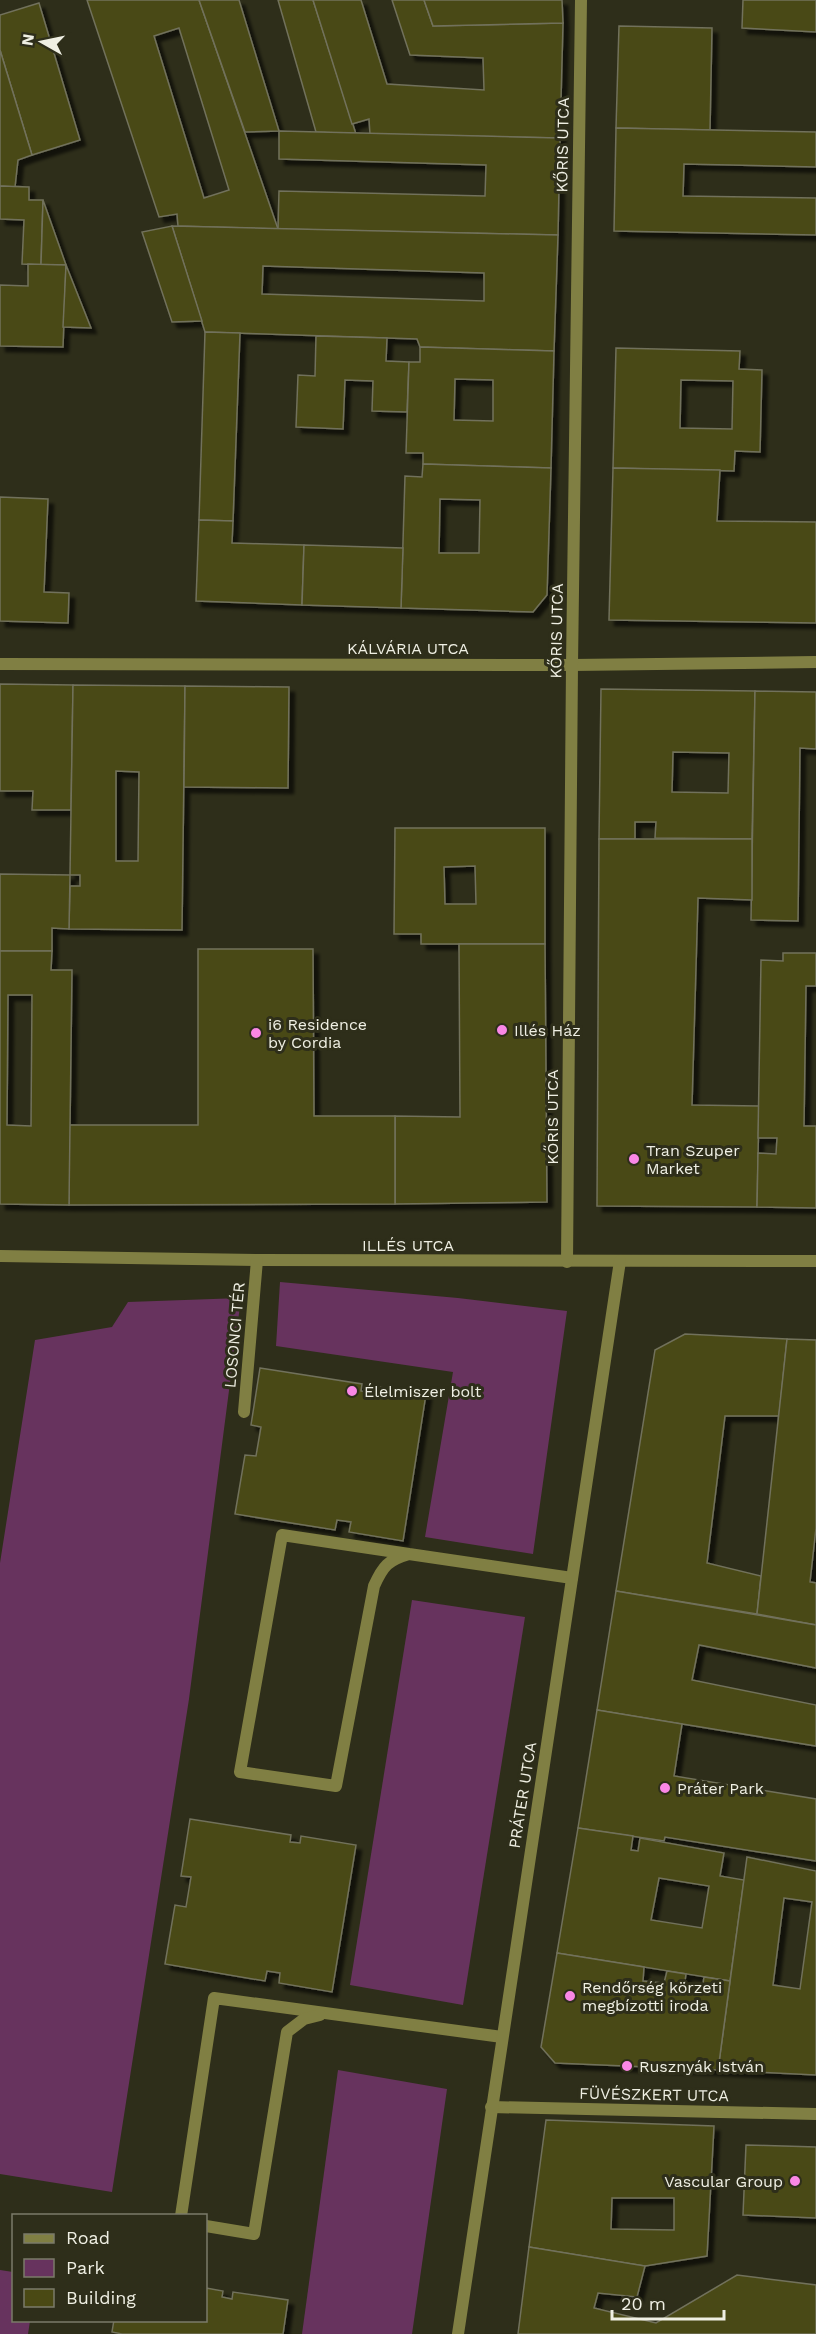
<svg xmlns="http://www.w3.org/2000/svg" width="816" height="2334" font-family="'Work Sans',sans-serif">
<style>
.green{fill:#67335e}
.building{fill:#4a4914;stroke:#71715b;stroke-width:1.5;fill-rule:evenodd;filter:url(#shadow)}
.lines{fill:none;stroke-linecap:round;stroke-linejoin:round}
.lane{stroke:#807f43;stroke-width:12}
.street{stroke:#807f43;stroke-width:12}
.poi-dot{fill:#fa87e6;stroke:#2e2e1a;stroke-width:2}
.labels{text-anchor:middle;stroke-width:6;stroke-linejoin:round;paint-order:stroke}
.street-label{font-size:16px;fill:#efefe3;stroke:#2e2e1a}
.poi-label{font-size:16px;fill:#efefe3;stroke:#2e2e1a;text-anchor:start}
</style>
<defs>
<filter id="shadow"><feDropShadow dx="5.5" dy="5.5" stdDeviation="1.5" flood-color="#0009"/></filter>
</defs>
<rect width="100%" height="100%" fill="#2e2e1a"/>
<g class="green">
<polygon points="280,1282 458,1298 567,1311 533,1554 425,1537 453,1372 276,1346"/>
<polygon points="241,1298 189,1699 112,2192 0,2174 0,1563 35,1340 112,1327 128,1302"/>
<polygon points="412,1600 525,1617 463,2005 350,1985"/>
<polygon points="338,2070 447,2089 412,2334 302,2334"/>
<polygon points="0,2270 13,2272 14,2320 30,2321 28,2334 0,2334"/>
</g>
<g class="building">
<path d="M87 0H199L278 229 178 226 177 214 159 217ZM179 28 229 190 204 198 154 36Z"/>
<polygon points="199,0 239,0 279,131 245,132"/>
<polygon points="278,0 313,0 356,134 316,132"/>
<polygon points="313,0 361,0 387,84 484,90 483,58 410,55 392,0 424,0 433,26 563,23 560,138 370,134 369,119 352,124"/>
<polygon points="424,0 562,0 563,23 433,26"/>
<polygon points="743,0 816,0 816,32 742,28"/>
<polygon points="39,3 80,140 32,155 0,50 0,15"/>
<polygon points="619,26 712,28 710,130 616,128"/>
<polygon points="0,50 32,155 18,160 15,187 0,186"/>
<polygon points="616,128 816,132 816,167 684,164 683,196 816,198 816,235 614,231"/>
<polygon points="279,131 560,138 558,235 278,229 279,191 485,196 486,165 279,159"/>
<polygon points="0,186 29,187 29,200 43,200 41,265 22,264 24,220 0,219"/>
<polygon points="43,200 66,265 41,265"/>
<path d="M172 226 558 235 554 351 420 347 417 339 205 332ZM263 266 484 273V301L262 294Z"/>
<polygon points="172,226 202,321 172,322 142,232"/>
<polygon points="28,264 66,265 63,347 0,346 0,285 28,286"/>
<polygon points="66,265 91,328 63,327"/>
<polygon points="205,332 240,333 233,521 199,520"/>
<polygon points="316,336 387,338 386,361 409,362 407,412 372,411 373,381 345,380 343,429 296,427 298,375 315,376"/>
<path d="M420 347 554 351 551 468 423 464V453H406L409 362H420ZM455 379 493 380V421L454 420Z"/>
<path d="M616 348 740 351 739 369 762 370 760 452 735 451 734 471 613 468ZM681 380 733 381 732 429 680 428Z"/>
<path d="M423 464 551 468 547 595 533 612 401 608 405 476 422 477ZM440 499 480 500 479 553H439Z"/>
<polygon points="613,468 720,470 717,521 816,522 816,623 609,620"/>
<polygon points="0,497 48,499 44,592 69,593 68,623 0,621"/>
<polygon points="199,520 233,521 232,543 304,545 302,605 196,601"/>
<polygon points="304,545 403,548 401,608 302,605"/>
<polygon points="0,684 73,685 71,810 32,810 33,791 0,791"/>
<path d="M73 685 185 686 182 930 69 929 70 886H80V875H70ZM116 771 139 772 138 861H116Z"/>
<polygon points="185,686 289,687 288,788 184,787"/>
<path d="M601 689 755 691 752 839 655 838 656 822H635V839H599ZM673 752 729 753 728 793 672 792Z"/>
<polygon points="755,691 816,692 816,749 800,748 798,921 751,920"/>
<path d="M395 828H545V944H421V934H394ZM475 866 476 904H445L444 867Z"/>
<polygon points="599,839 752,839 752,900 698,898 692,1105 759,1106 757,1207 597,1206"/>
<polygon points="0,874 70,875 69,929 52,928 52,951 0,951"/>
<polygon points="459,944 545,944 547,1202 395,1204 395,1116 460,1117"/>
<polygon points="198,949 313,949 314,1116 395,1116 395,1204 69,1205 69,1125 198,1125"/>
<path d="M0 951H52L51 970H72L69 1205 0 1204ZM8 995H32L31 1126 7 1125Z"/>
<polygon points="783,953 816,953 816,986 806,986 804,1126 816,1126 816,1208 757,1207 758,1153 776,1154 777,1138 758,1138 761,960 783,961"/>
<polygon points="685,1334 787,1339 779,1416 725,1416 707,1563 761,1576 757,1614 616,1591 655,1350"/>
<polygon points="787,1339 816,1340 816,1528 810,1582 816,1583 816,1625 757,1614"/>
<polygon points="260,1368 362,1384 361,1391 370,1393 372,1386 426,1394 403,1541 349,1532 351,1522 337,1520 335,1530 235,1514 245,1455 256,1456 261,1427 251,1425"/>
<polygon points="616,1591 816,1625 816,1668 699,1645 692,1680 816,1705 816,1746 597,1710"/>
<polygon points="597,1710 682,1724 674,1776 816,1799 816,1861 665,1837 664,1841 578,1828"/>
<polygon points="190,1819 291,1835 290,1842 300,1843 301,1836 356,1845 332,1992 279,1983 280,1973 267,1971 265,1981 165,1964 175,1905 186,1907 191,1877 181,1876"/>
<path d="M578 1828 633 1836 631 1850 638 1851 640 1838 724 1853 720 1876 744 1880 730 1981 557 1953ZM659 1878 709 1886 702 1928 651 1920Z"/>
<path d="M747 1857 816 1871V2075L718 2070ZM784 1898 812 1902 800 1989 773 1985Z"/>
<polygon points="557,1953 644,1967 643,1981 664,1983 667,1971 686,1974 684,1988 702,1990 704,1977 730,1981 718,2070 555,2063 541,2047"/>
<path d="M546 2120 714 2126 707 2256 645 2266 529 2247ZM612 2198H674V2230L611 2229Z"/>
<polygon points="746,2145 816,2147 816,2218 743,2215"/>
<polygon points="529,2247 645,2266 637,2297 598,2293 594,2308 656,2323 737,2275 816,2285 816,2334 518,2334"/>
<polygon points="206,2288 223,2291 222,2297 232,2299 233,2292 288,2300 283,2334 122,2334 112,2332 114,2320 206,2320"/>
</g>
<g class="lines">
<g class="lane">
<path d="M409 1554 282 1535 240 1772 336 1786 374 1586C383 1566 388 1560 409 1554L572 1578"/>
<polyline points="181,2216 214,1998 502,2037"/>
<polyline points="206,2226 254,2234 287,2032 304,2019 320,2015"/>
</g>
<g class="street">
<polyline points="0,664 572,665 816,662"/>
<polyline points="0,1256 257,1260 816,1261"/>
<polyline points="567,1262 572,665 581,0"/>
<polyline points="244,1412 257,1260"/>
<polyline points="491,2107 816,2114"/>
<polyline points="458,2334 620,1261"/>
</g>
</g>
<g class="poi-dot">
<circle cx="502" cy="1030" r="6"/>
<circle cx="256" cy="1033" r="6"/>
<circle cx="634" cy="1159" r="6"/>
<circle cx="352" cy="1391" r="6"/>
<circle cx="665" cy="1788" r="6"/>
<circle cx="570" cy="1996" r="6"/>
<circle cx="627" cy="2066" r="6"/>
<circle cx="795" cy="2181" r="6"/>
</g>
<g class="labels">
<g class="street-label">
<text transform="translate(562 145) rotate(-89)" y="6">KŐRIS UTCA</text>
<text transform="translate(556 631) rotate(-89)" y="6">KŐRIS UTCA</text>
<text x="408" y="654">KÁLVÁRIA UTCA</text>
<text transform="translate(552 1117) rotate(-90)" y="6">KŐRIS UTCA</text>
<text x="408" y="1251">ILLÉS UTCA</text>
<text transform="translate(234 1335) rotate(-85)" y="6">LOSONCI TÉR</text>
<text transform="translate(522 1795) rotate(-81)" y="6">PRÁTER UTCA</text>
<text transform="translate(654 2094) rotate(1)" y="6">FÜVÉSZKERT UTCA</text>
</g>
<g class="poi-label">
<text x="268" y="1030">i6 Residence<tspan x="268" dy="18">by Cordia</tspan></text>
<text x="514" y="1036">Illés Ház</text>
<text x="646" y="1156">Tran Szuper<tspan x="646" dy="18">Market</tspan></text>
<text x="364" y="1397">Élelmiszer bolt</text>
<text x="677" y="1794">Práter Park</text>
<text x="582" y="1993">Rendőrség körzeti<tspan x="582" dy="18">megbízotti iroda</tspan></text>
<text x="639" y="2072">Rusznyák István</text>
<text x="783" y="2187" text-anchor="end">Vascular Group</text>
</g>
</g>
<rect x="12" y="2214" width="195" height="108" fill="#2e2e1a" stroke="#7b7b6a" stroke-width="1.5"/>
<rect x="24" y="2234" width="30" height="9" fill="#807f43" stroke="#7b7b6a" stroke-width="1.5"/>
<text x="66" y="2244" font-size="18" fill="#efefe3">Road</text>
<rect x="24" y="2259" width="30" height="18" fill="#67335e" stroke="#7b7b6a" stroke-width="1.5"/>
<text x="66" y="2274" font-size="18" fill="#efefe3">Park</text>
<rect x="24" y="2289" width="30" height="18" fill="#4a4914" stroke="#7b7b6a" stroke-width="1.5"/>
<text x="66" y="2304" font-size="18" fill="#efefe3">Building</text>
<g transform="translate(42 42) rotate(279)" stroke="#2e2e1a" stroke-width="4.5" paint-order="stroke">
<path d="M0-4.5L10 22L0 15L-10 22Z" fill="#efefe3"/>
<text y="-9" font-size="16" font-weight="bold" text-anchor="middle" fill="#efefe3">N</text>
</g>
<path d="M612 2310v9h112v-9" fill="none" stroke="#efefe3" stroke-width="3"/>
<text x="621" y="2310" font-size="18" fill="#efefe3" stroke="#2e2e1a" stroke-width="4.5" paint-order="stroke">20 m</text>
</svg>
